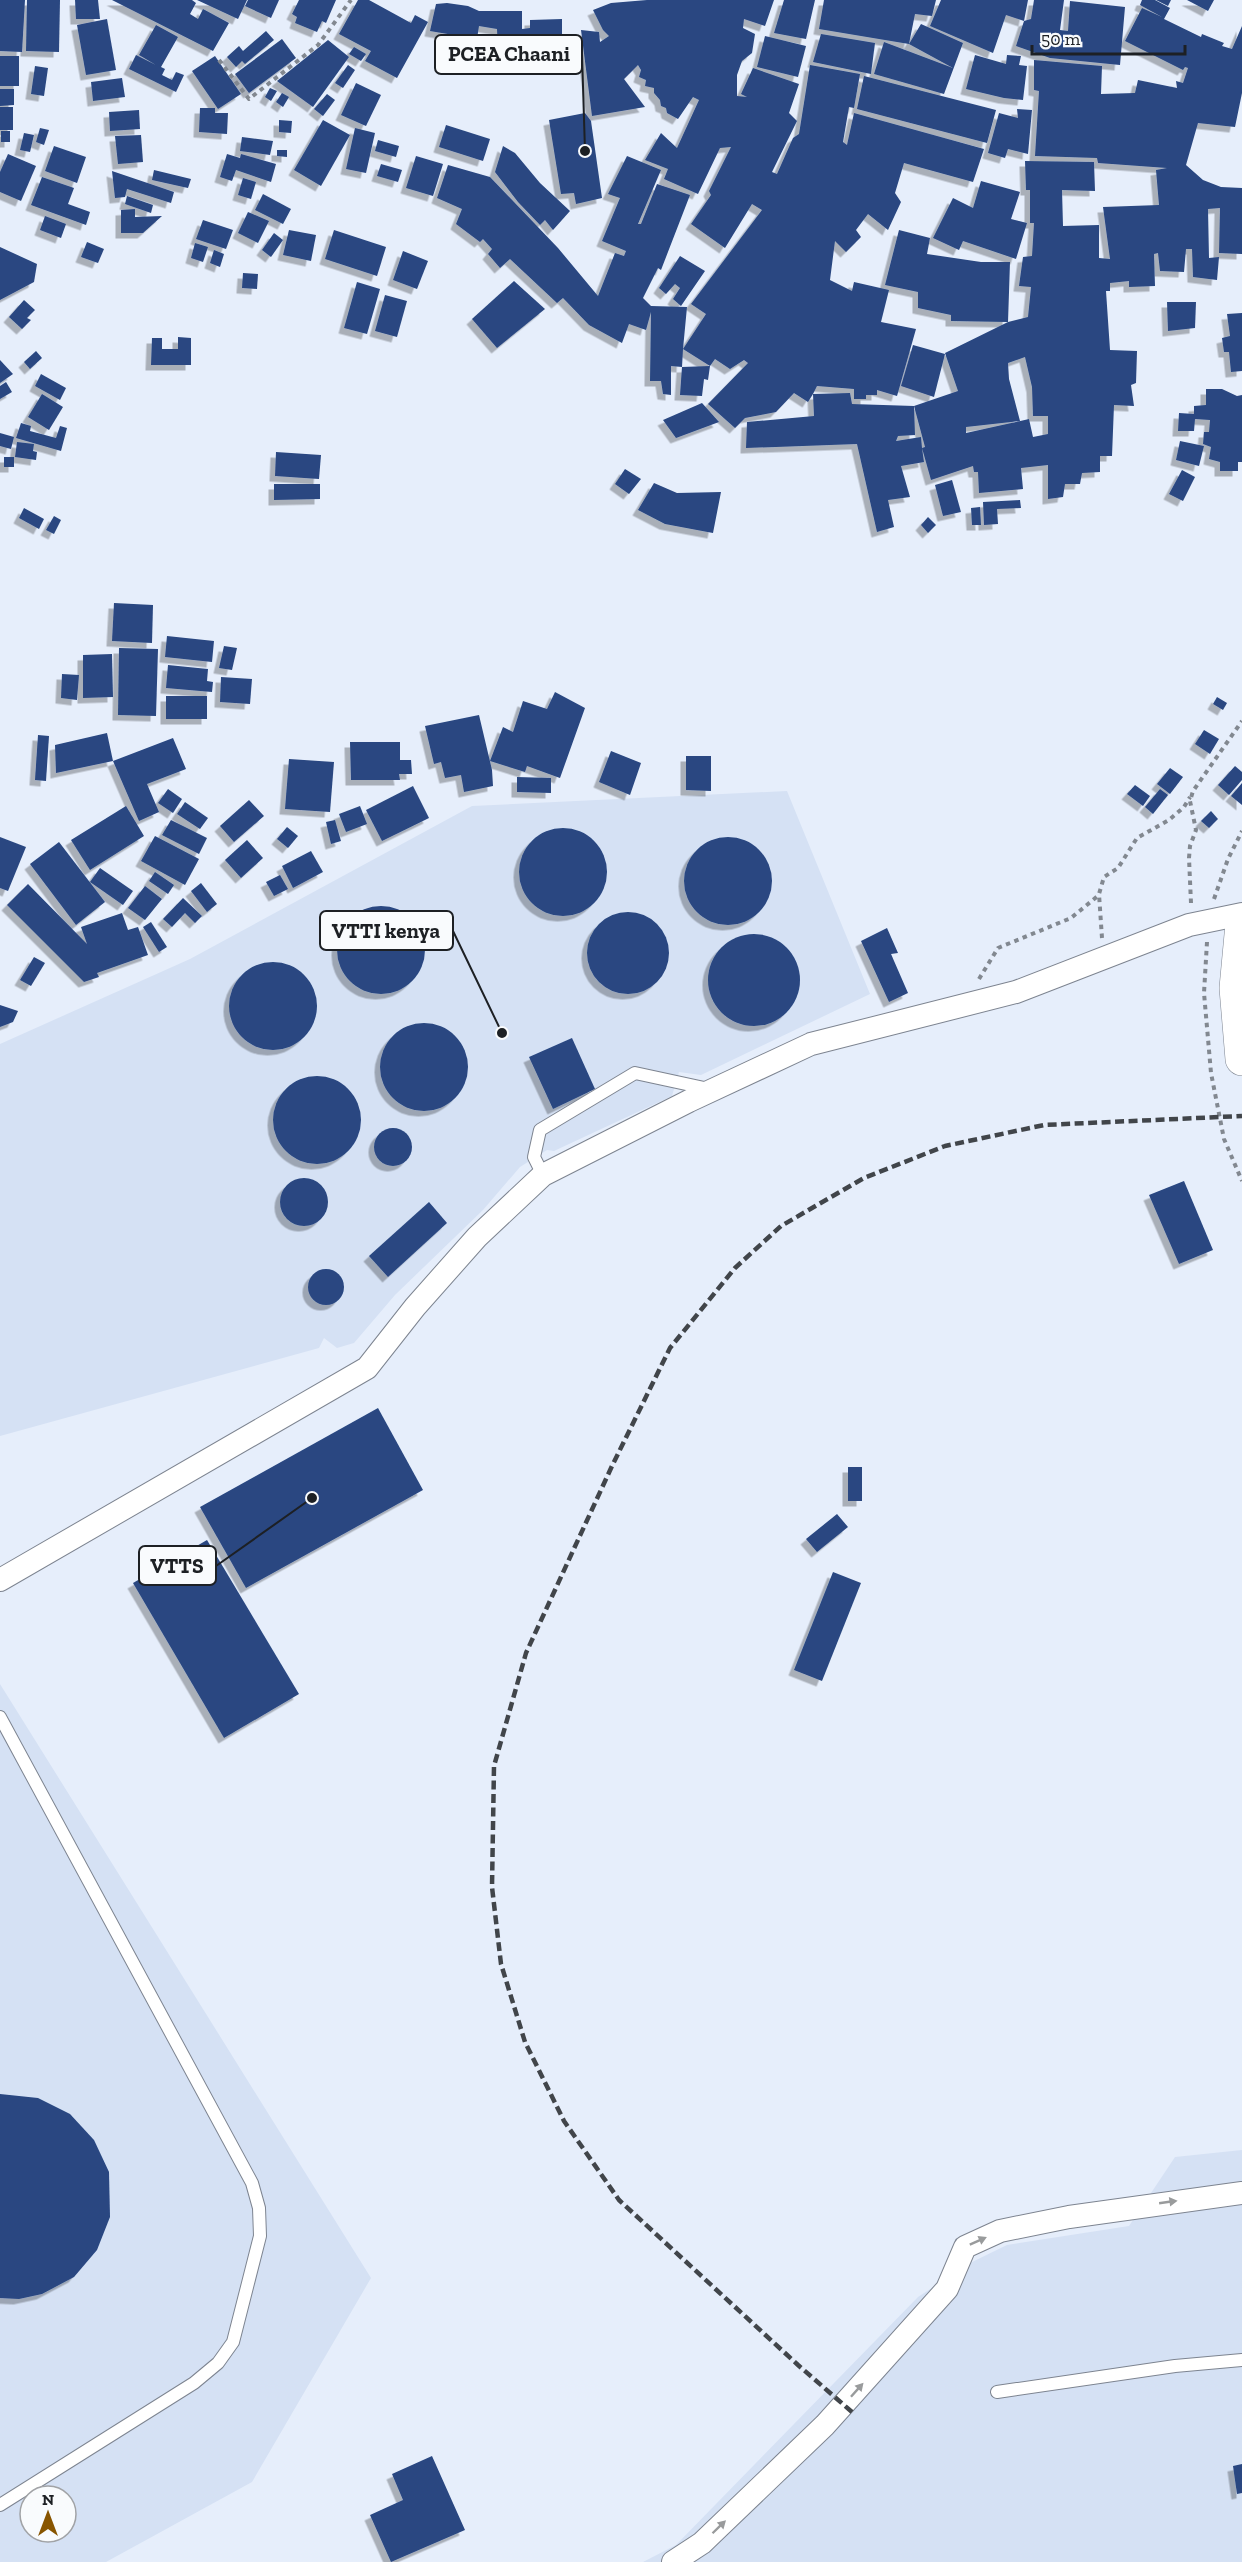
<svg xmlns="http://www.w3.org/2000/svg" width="1242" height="2562" font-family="'Zilla Slab',serif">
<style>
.built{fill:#d5e1f4;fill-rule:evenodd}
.building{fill:#294781;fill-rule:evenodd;filter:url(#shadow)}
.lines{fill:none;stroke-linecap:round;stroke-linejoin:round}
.lane-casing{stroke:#7d8490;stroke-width:14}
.street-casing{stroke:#7d8490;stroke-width:24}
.secondary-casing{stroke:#7d8490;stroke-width:34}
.path{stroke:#828890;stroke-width:4;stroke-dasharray:4.5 4.5;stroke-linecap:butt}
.lane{stroke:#fff;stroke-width:12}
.street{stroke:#fff;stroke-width:22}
.secondary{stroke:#fff;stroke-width:33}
.rail{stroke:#41454a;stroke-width:4.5;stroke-dasharray:9 4.5;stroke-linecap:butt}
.oneway{fill:#999b9c}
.leader{fill:none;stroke:#1d2024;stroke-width:2}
.callout-dot{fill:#1d2024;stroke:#f9fbfd;stroke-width:2}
.callout{fill:#f9fbfd;stroke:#1d2024;stroke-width:2}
.callout-label{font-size:21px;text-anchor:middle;font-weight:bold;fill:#1d2024}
</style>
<defs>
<filter id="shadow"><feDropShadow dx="-5.5" dy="5.5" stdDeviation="0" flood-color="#0004"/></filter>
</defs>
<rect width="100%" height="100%" fill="#e6eefb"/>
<g class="built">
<polygon points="787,791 870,994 701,1075 679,1072 672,1096 554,1151 547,1150 520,1167 483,1210 395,1295 354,1343 337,1348 324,1338 319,1348 0,1436 0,1044 190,959 472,806"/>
<path d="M0 1684 371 2278 252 2482 106 2562H0ZM30 2496H66V2532H30Z"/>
<polygon points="1242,2150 1242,2562 643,2562 676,2545 918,2297 970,2263 1007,2245 1129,2226 1175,2157"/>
</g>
<g class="building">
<polygon points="0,0 25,0 22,52 0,51"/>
<polygon points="27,0 60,0 59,52 26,51"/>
<polygon points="75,0 98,0 100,19 76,19"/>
<polygon points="112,0 192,0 196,3 190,14 198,19 203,9 229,23 213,51"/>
<polygon points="197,0 247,0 238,19"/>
<polygon points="248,0 279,0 271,18 245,6"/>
<polygon points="299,0 336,0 326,23 322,21 317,32 295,23 297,17 292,14"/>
<polygon points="358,0 369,0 411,23 415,15 428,22 397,78 365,61 371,51 339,34"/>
<path d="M647 0H774L765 26 744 19 743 28 755 34 752 53 742 61 737 75V96L747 97 741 94 753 68 799 84 789 113 797 121 772 172 777 174 793 138 799 134 810 65 860 74 854 108 849 107 843 142 847 145 854 113 984 149 973 182 904 163 895 193 901 202 888 230 868 214 856 230 861 237 846 252 835 241 830 280 852 291 854 282 889 290 881 322 916 329 897 396 877 390V395H866V399H854V389L817 386 813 394 850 393 852 404 914 406 958 391 945 353 1008 322 951 321V315L918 308V292L885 285 899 230 930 238 927 254 981 262H1010L1008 322 1028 317 1031 287 1019 286 1023 257 1032 256 1034 223H1030V190H1026L1025 161 1094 162 1095 191 1062 190 1063 226 1099 225V258L1110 259 1103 207 1159 205 1156 170 1167 168 1098 163 1097 158 1035 156 1039 91 1034 90V60L1102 66 1101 94 1135 93 1138 80 1177 88 1176 81 1183 83 1188 68 1185 67 1183 70 1125 41 1142 8 1162 17 1140 5 1142 0H1155L1170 8 1164 19 1201 37 1202 34 1224 43 1222 46 1232 49 1242 26V93L1235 127 1198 123 1186 165 1203 180 1221 187 1242 188V254L1219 253 1220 208 1208 209 1209 258 1219 257 1217 280 1193 277 1192 249H1186L1184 272 1160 271 1158 253 1154 254 1155 286 1129 287V281L1110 283V291H1106L1110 350 1137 351 1136 383 1131 385 1134 406 1114 405 1112 456H1100V472L1082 473 1080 484H1065L1063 497 1048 499V465L1021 468 1023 489 979 493 978 472H974L973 466 931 480 922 448 924 462 901 466 910 497 888 500 894 527 877 532 857 444 746 448 747 422 814 416 813 394 808 402 794 393 776 412 745 418 735 428 708 404 748 363 744 360 730 369 715 359 710 366 683 349 682 367 710 366 708 380 704 379 702 396 680 395 682 367 671 366V395L663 394 661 381H650L651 312 646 330 629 324 622 343 589 325 563 298 557 303 510 259 500 268 488 254 492 249 483 239 480 242 456 224 462 209 437 198 448 165 490 177 558 248 598 296 615 253 624 256 626 251 602 241 620 198 608 194 627 156 661 170 638 224H641L657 184 690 195 661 270 658 268 643 298 651 306 687 307 683 349 706 314 691 304 762 210 752 204 725 248 691 224 711 195 709 191 731 147 720 148 698 194 664 179 668 169 645 160 661 133 677 148 699 100 693 97 678 119 667 113 666 108 661 106 660 100 654 93V88L645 86 646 80 639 77 641 70 638 65 624 79 645 107 592 116 581 30 599 32 600 42 609 36 603 30 593 10 611 3ZM1025 357 1032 387 1033 416H1048V434L1033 437 1029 419 966 433V427L1020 421 1009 379 1008 363ZM914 406 925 447 922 448 921 437 896 441 898 436 915 435Z"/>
<polygon points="784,0 815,0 806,39 774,33"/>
<polygon points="824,0 936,0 932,16 915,14 909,44 921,24 963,43 944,94 874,74 884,42 953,68 909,44 819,29"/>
<polygon points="941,0 1028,0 1024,21 1006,15 993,53 930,26"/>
<polygon points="1034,0 1064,0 1060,30 1068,31 1070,1 1125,7 1120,65 1050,58 1016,46 1024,21 1031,19"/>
<polygon points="1156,0 1171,0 1168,6"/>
<polygon points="1187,0 1214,0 1208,11"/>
<polygon points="447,3 468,6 479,11 522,11 522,29 530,28 530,20 562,19 562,38 530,39 530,48 498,52 497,29 479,26 477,39 430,31 436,4"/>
<polygon points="107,19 116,70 86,75 77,25"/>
<polygon points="156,25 178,37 161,67 165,69 162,75 172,80 176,72 184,75 176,92 129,69 136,55 156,65 139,55"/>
<polygon points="266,31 274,40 245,64 242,61 236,67 227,57 239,46 243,51"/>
<polygon points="821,34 875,43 871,74 813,62"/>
<polygon points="765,36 806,46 798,77 757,67"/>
<polygon points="282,39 296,58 249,93 235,74"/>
<polygon points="328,40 349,57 313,107 277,81"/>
<polygon points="354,47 366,54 361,61 349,54"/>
<polygon points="975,55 1006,64 1007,55 1021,56 1019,65 1027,66 1023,100 1004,98 966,89"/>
<rect x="0" y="56" width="19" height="30"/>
<polygon points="215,56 241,94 218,109 192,71"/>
<polygon points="348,65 355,70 343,88 335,83"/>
<polygon points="35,66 48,68 44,96 31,94"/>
<polygon points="864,76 996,110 987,143 857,109"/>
<polygon points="122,78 125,97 93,101 91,82"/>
<polygon points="356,83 381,95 366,126 341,115"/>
<polygon points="270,88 277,91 271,101 265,97"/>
<polygon points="0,89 14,89 14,105 0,106"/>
<polygon points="282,93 289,97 283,107 276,102"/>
<polygon points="327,94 335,100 323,116 314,109"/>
<rect x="0" y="107" width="13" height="23"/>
<polygon points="200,108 215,108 215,113 228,113 227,134 199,132"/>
<polygon points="1017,109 1032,110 1028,154 1008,149 1005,158 988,153 999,113 1018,118"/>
<polygon points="139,110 140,129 110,131 109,112"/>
<polygon points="585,113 591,121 602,198 576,204 574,193 561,194 549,120"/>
<polygon points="279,120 292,121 291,133 279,132"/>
<polygon points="323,120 350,135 321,186 294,170"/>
<polygon points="446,125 490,139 483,161 439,147"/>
<polygon points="40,128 49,130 44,145 36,142"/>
<polygon points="355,128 375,133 366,173 346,169"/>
<rect x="1" y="131" width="9" height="11"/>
<polygon points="24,133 34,135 30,152 20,150"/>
<polygon points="141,135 143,162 118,164 115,136"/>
<polygon points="242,137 273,141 270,155 240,151"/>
<polygon points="378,140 399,146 396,157 375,151"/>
<polygon points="54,146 86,157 77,183 45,171"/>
<polygon points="503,146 515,153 540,183 570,211 553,230 545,220 540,225 518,202 495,172"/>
<polygon points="277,150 287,150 287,157 277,156"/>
<polygon points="8,154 36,166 21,201 0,192 0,172"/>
<polygon points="227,154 240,158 241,154 276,164 271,182 236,170 232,181 220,177"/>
<polygon points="416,156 443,164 433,196 406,188"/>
<polygon points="381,164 402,170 398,182 377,176"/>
<polygon points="154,170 191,179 188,188 152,180"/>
<polygon points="112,171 174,192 171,203 127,189 125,197 115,198"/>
<polygon points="42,177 74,188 68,204 90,212 86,225 31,205"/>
<polygon points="243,178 256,182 251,199 238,195"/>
<polygon points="981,181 1020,192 1011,219 1027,223 1016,259 963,241 959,250 933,238 953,198 973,208"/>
<polygon points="263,194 291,209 283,224 255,210"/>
<polygon points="127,196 153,205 151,213 125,204"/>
<polygon points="135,209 135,217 162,216 143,233 121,233 121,210"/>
<polygon points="248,212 269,221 258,243 238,233"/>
<polygon points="45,216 66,224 61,238 40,230"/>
<polygon points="203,220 233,230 226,249 196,239"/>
<polygon points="289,230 316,235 311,261 283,255"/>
<polygon points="334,230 386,247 377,276 325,259"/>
<polygon points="274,233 283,240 271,257 262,250"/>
<polygon points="87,242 104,249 98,263 81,257"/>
<polygon points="195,243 208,247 203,262 191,258"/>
<polygon points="0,247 37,264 34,282 0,300"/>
<polygon points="214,250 224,254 220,267 210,263"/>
<polygon points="403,251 428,261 417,289 393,280"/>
<polygon points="680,256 705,271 681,306 673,299 680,288 675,284 666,294 659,288"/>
<polygon points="243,273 258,274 257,289 242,288"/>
<polygon points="514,281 545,309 497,348 472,319"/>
<polygon points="357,282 380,289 367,334 344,328"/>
<polygon points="385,295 407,301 397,337 375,331"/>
<polygon points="24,300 35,310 27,318 31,320 22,329 9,317"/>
<polygon points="1167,302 1196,302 1195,328 1168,331"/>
<polygon points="1242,313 1242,371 1231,372 1229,352 1224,352 1222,338 1230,336 1227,314"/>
<polygon points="178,337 191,338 191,365 151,365 152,338 162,338 162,349 178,349"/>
<polygon points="913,345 945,354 934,397 901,386"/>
<polygon points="36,351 42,358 30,369 24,362"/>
<polygon points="0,360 13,374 0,383"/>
<polygon points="41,374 66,388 60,400 35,386"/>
<polygon points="6,382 12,392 0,399 0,386"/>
<polygon points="1206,389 1222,389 1237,396 1242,395 1242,462 1238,462 1238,471 1220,471 1220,462 1209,459 1211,447 1203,444 1204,432 1209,432 1210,420 1195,419 1194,431 1178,431 1179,413 1194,414 1194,406 1206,405"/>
<polygon points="42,394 63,407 49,430 28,417"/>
<polygon points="702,403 719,422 676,438 663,420"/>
<polygon points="21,423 31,426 30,431 56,438 60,426 67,428 61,451 16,438"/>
<polygon points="0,433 14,437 11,449 0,446"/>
<polygon points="1180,441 1204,446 1199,466 1176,460"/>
<polygon points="17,442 34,444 33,451 37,452 36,460 15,457"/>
<polygon points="276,452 321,455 319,479 275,476"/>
<rect x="4" y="457" width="10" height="10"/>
<polygon points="625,469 641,479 629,494 615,484"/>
<polygon points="1182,470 1195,477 1183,501 1169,494"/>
<polygon points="952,480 961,512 943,516 935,485"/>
<polygon points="654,483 677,493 721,492 713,533 665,524 638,510"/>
<polygon points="274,484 320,484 320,499 274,500"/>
<polygon points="1020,500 1021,508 997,509 998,524 984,525 983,502"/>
<polygon points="980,507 981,525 972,525 971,508"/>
<polygon points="24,508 44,519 39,529 19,518"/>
<polygon points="54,516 61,520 54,534 46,530"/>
<polygon points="928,517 936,525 928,533 921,525"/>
<polygon points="114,603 153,605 152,643 112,641"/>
<polygon points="167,636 214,641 212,662 165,657"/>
<polygon points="224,646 237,648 232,670 219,668"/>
<polygon points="119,648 158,649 156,716 118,715"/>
<polygon points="112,654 113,697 83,698 83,655"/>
<polygon points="168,665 208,669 207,681 213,682 212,692 166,688"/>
<polygon points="62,674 79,675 77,700 61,698"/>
<polygon points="221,677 252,679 250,704 220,702"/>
<polygon points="555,692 585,708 560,778 527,766 525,772 490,761 503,727 513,732 523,701 547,709"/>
<rect x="166" y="696" width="41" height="23"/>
<polygon points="1217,697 1227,703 1223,710 1213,704"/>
<polygon points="479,715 492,770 493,786 464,792 461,775 445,778 441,762 434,764 425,726"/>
<polygon points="1204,730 1219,739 1210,754 1195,744"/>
<polygon points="107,733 113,761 56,773 55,745"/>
<polygon points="38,735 49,736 46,781 35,780"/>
<polygon points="173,738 186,769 147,784 159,812 139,821 113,761"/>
<polygon points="350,742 400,742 400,760 411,760 412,774 399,774 400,780 351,780"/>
<polygon points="611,751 641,763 630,795 599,782"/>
<polygon points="686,756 711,756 711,791 686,790"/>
<polygon points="289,759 334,762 330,812 285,809"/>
<polygon points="1235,766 1242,772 1242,780 1229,795 1218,785"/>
<polygon points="1170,768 1183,777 1170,794 1157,784"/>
<polygon points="517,777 551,778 551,793 517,792"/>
<polygon points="1242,783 1242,805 1231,796"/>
<polygon points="1135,785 1150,796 1143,806 1127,794"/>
<polygon points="413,786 429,818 382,841 366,810"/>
<polygon points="168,789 182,799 173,813 158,803"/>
<polygon points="1160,789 1168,795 1153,814 1145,807"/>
<polygon points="249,800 264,816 234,842 220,826"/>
<polygon points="185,802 208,818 200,829 177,814"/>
<polygon points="126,806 144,836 90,870 71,840"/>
<polygon points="360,806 367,824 346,832 339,814"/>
<polygon points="1211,811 1218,819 1209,828 1201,821"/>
<polygon points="171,820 207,838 199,854 162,835"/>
<polygon points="335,820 341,841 331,844 326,822"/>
<polygon points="287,827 298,836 288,848 277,839"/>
<circle cx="563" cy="872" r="44"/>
<polygon points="155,836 199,859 185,885 141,861"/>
<circle cx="728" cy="881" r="44"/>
<polygon points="0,837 26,847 8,891 0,888"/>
<polygon points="247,840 263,858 241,878 225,860"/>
<polygon points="59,842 105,902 76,925 30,864"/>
<polygon points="311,851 323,872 293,888 282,866"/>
<polygon points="100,868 133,891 123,905 90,882"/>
<polygon points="155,872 174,885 168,894 149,881"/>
<polygon points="280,875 288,889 274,896 266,882"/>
<polygon points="201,883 217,904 207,912 191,891"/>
<polygon points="28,884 87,944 81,927 122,913 128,930 138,927 148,955 97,973 99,977 84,982 7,905"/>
<polygon points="145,886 162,899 145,920 128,908"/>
<polygon points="183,898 202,916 195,923 185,913 172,927 163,919"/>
<circle cx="381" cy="950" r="44"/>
<circle cx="628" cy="953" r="41"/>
<polygon points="151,922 167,947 159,952 143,927"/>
<polygon points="887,928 898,953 891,954 908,993 889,1002 861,941"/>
<circle cx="754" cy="980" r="46"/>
<polygon points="34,957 45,963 31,986 20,980"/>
<circle cx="273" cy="1006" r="44"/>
<polygon points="0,1005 18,1011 13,1022 0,1027"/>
<circle cx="424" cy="1067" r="44"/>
<polygon points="572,1038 595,1089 553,1109 529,1057"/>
<circle cx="317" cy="1120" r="44"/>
<circle cx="393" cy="1147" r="19"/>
<circle cx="304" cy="1202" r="24"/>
<polygon points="1184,1181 1213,1250 1179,1264 1149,1195"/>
<polygon points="429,1202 447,1223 388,1277 369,1256"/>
<circle cx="326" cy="1287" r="18"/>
<polygon points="378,1408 423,1490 246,1588 200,1507"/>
<rect x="848" y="1467" width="14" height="34"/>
<polygon points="837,1514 848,1527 817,1552 806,1539"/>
<polygon points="207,1540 299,1694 224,1738 133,1583"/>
<polygon points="833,1572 861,1583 822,1681 794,1670"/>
<polygon points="0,2094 38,2098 70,2114 94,2140 109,2172 110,2217 97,2250 74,2277 42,2294 19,2299 0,2298"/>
<polygon points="432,2456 465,2530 391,2562 370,2515 403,2500 392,2474"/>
<polygon points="1242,2464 1242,2493 1237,2494 1233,2466"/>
</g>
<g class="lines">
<defs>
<g id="lane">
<polyline points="543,1175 534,1157 540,1130 635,1073 709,1089"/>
<polyline points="0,1717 252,2183 259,2208 260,2236 233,2342 218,2363 194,2383 0,2505"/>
<polyline points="997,2392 1175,2366 1242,2360"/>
</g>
<g id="street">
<polyline points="0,1580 367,1368 415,1307 477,1237 543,1175 689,1101 811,1044 1016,992 1189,925 1242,914"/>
<polyline points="673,2562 702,2543 825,2425 947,2289 965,2247 1000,2231 1069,2217 1242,2193"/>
</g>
<polyline id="secondary" points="1242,924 1236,988 1242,1059"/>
</defs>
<use href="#lane" class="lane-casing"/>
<use href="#street" class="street-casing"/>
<use href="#secondary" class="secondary-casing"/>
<g class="path">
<polyline points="219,60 249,99 318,45 351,0"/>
<polyline points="1214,899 1228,859 1242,831"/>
<polyline points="1191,903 1189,858 1190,846 1196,830 1190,801 1193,791 1242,721"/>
<polyline points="1102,938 1099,894 1104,877 1118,868 1137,838 1169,820 1184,807 1190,797"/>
<polyline points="1207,942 1204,993 1211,1073 1224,1139 1242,1181"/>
<polyline points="979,979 998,948 1071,918 1099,895"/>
</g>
<use href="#lane" class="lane"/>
<use href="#street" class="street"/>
<use href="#secondary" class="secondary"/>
<polyline class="rail" points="852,2412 798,2365 619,2200 564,2121 525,2042 501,1964 492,1887 494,1766 526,1653 612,1466 670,1348 735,1268 781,1226 864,1178 945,1146 1044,1125 1242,1116"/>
</g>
<defs><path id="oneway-solid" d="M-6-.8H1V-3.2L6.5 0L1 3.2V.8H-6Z" transform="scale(1.5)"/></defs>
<g class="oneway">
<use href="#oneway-solid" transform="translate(1168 2202) rotate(-8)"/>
<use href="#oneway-solid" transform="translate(978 2241) rotate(-24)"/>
<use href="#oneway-solid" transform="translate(857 2390) rotate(-48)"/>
<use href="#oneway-solid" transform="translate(719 2527) rotate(-44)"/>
</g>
<path class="leader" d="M585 151L582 54M502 1033L453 931M312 1498L216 1566"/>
<g class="callout-dot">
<circle cx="585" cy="151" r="6"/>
<circle cx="502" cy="1033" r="6"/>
<circle cx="312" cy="1498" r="6"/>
</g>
<g class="callout">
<rect x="435" y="35" width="147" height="39" rx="6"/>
<rect x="320" y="911" width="133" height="39" rx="6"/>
<rect x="139" y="1546" width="77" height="39" rx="6"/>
</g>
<g class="callout-label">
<text x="509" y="61">PCEA Chaani</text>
<text x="386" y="938">VTTI kenya</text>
<text x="177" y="1573">VTTS</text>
</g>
<g transform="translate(48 2514)"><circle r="28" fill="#f9fbfd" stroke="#a1a3a6" stroke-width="1.5"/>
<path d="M0-4.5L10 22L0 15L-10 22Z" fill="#885500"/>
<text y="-9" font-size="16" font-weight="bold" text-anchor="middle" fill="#1d2024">N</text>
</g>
<path d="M1032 45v9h153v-9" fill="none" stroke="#1d2024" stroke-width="3"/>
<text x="1041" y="45" font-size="18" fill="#1d2024" stroke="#f9fbfd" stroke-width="4.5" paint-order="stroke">50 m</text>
</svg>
